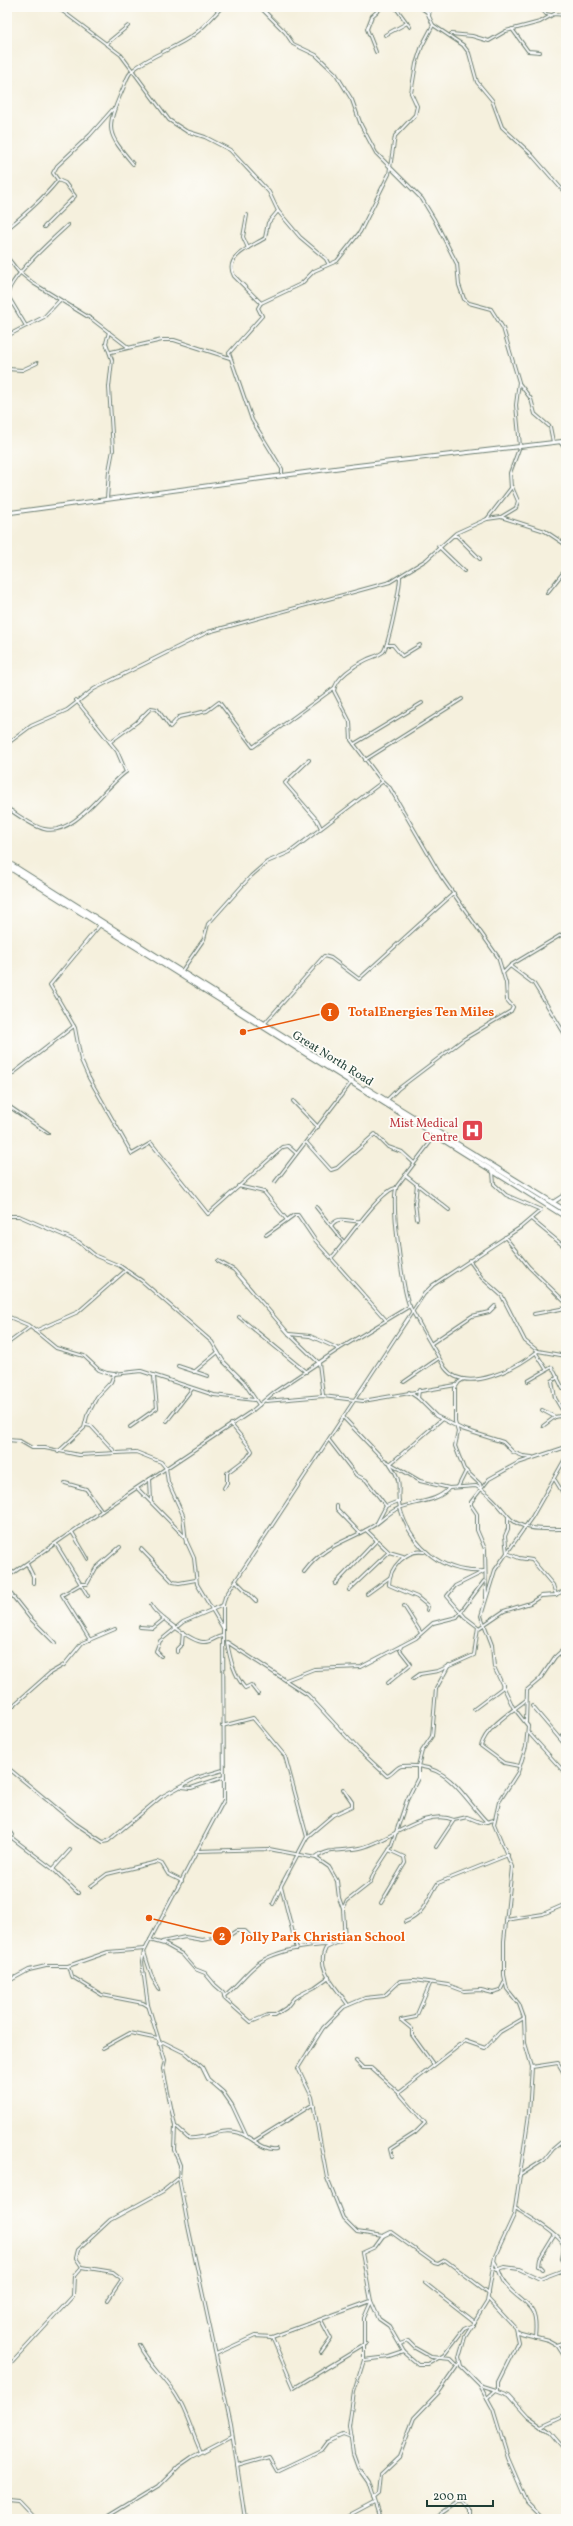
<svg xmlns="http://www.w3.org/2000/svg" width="573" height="2526" font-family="Vollkorn,serif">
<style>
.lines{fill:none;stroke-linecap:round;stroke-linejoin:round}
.minor-casing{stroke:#6a7c6f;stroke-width:4}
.tertiary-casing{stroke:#6a7c6f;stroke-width:5}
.trunk-casing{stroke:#6a7c6f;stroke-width:6}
.minor{stroke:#fff;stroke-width:2}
.tertiary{stroke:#fff;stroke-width:3}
.trunk{stroke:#fff;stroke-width:4}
.labels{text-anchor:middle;stroke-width:3.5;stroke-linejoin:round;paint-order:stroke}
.street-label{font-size:12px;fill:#1f3d34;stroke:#fdfcf7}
.health-label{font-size:12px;fill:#be3a42;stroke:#fdfcf7;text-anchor:end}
.leader{fill:none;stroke:#e8590c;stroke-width:1.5}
.callout-dot{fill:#e8590c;stroke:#fdfcf7;stroke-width:1.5}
.mark-label{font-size:12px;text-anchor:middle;font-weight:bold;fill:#fff}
.callout-label{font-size:13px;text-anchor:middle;font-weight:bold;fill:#e8590c;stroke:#fdfcf7;stroke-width:3.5;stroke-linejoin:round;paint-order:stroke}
</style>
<rect width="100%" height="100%" fill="#fdfcf7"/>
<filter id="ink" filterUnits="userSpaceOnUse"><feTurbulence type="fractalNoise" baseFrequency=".025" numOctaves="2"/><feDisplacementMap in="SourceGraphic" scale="8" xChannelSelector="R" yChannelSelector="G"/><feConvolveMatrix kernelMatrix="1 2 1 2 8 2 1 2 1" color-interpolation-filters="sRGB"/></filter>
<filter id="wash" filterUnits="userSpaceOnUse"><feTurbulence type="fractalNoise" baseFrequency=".012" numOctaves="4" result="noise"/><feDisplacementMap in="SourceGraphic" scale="16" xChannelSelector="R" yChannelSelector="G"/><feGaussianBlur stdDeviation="0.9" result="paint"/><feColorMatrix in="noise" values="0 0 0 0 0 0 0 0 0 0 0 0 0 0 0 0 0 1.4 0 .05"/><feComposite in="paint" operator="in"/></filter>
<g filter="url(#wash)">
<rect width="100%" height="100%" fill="#f5f0dd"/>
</g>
<g filter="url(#ink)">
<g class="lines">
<defs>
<g id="minor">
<polyline points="57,7 121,55 169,120 186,131 205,137 230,150 269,192 278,211 300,237 326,259 328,263"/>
<polyline points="372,7 420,7 427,12 433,25 463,45 469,53 477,82 492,100 502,127 531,154 566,194"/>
<polyline points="540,7 546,14 551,15"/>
<polyline points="396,8 410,27"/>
<polyline points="429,16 430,7"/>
<polyline points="512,29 528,51 540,52"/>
<polyline points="451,34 472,36 489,41 506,31 540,22 554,14 566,15"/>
<polyline points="385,35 407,23"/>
<polyline points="106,44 128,26"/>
<polyline points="376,52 367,29 372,16 380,9"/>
<path d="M133 164C107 133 105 130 122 91 125 85 127 74 133 70 152 54 177 48 196 33 206 25 214 15 222 7"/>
<polyline points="247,215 243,237 248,248"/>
<polyline points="44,227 75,196 65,183 58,180"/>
<path d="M7 229C25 214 43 199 58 180L53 173 57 166 90 135 113 109"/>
<polyline points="7,257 18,271 33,283 93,320 128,347"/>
<path d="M261 303 234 276C223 256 253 246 265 238L268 223 278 211"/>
<polyline points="26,326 44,317 60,300"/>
<path d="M7 336 26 326 8 296C5 281 56 236 68 225"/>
<polyline points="111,352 162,340 174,340 230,358"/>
<polyline points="7,369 22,370 37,363"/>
<polyline points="519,383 531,399 535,414 550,427 553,442"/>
<polyline points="560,442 566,450"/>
<polyline points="282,475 282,469 252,420 229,353 262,316 258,308 261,303 301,284 314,271 337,261 360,232 389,174 395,136 415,115 417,106 411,93 416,64 422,46 433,25"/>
<polyline points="107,499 109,471 113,450 109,387 112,360 106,343 109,332"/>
<polyline points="501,517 545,531 566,545"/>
<polyline points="487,519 501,517 516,508 518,501 512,487"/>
<polyline points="453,536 457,536 480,559"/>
<polyline points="438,546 464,571"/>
<polyline points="547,593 566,569"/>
<polyline points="387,645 393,645 402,656 420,645"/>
<polyline points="110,742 137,722 151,708 157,709 170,727 179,717 207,711 219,702 253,747 334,688"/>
<polyline points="7,744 31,726 67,710 94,689 208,632 390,582 426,560 456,533 487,519 511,488 510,473 520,446 516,405 519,382 503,328 491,309 469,303 464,299 459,285 457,264 434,219 422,199 376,153 361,125 352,100 336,74 316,55 293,44 285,32 260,7"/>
<polyline points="354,744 422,703"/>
<polyline points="309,760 285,783 317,820 321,828"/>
<polyline points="365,760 462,699"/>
<path d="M7 808C18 815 32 826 44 829 74 837 104 787 126 772L117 751 76 700"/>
<polyline points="100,925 50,985 75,1028 81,1060 89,1078 132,1154 151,1143 208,1214 283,1147 288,1146 296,1153"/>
<polyline points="510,966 534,984 566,1036"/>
<polyline points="181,972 204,939 208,924 251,876 267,862 290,852 382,782"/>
<polyline points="503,973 511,965 566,932"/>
<polyline points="264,1024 324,956 331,958 359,979 454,893"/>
<polyline points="7,1078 74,1026"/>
<path d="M387 1100 398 1089 464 1039 511 1011 513 1007 507 1000 506 983 498 957 441 876 390 788 381 780 351 740 350 722 334 691C335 678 355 665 366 660 372 657 378 656 383 652 389 645 400 587 400 577"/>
<polyline points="293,1101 318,1127"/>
<polyline points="7,1105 48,1133"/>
<path d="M435 1136 397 1186C390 1199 403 1292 410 1307 421 1327 433 1348 445 1368 466 1396 518 1367 538 1351"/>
<polyline points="306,1142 331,1170 337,1168 375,1134 388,1147 402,1152 414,1163"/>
<polyline points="405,1175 449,1210"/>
<polyline points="275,1182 353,1080"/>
<polyline points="417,1184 415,1203 417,1219"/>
<polyline points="238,1186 264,1192 287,1220"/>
<polyline points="316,1207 343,1241"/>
<polyline points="7,1216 19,1216 79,1242 96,1256 120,1266 142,1281 212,1342 224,1362 243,1381 259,1405"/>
<polyline points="531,1219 566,1248"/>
<path d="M331 1226C339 1214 350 1223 360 1221"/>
<polyline points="266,1235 294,1215 298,1215 315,1240 386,1320"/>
<polyline points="505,1237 529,1267 566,1303"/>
<path d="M332 1257C343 1246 381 1189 396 1188"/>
<polyline points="469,1260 482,1278 502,1296 525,1341 538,1351 566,1356"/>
<polyline points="218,1261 234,1270 289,1334 319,1363 323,1395"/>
<polyline points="534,1314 566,1308"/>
<polyline points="7,1316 28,1325 56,1348 84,1356 99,1370 107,1373 114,1374 141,1371 214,1395 254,1400"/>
<polyline points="239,1317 306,1372"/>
<polyline points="35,1331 78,1312 125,1271"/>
<polyline points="289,1334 310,1336 339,1349"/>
<polyline points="432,1343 472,1316 489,1312 495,1306"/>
<polyline points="7,1344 30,1327"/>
<polyline points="536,1353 546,1369"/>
<polyline points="178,1366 208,1376"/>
<polyline points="194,1372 218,1352"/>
<polyline points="558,1377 552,1381 555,1398 565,1415"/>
<polyline points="464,1379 459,1382 455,1388 455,1422 458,1432 455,1446 464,1469 480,1484 481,1488"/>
<polyline points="528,1381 552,1367 563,1389"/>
<polyline points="404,1382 439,1358"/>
<polyline points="419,1390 418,1398 436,1416 462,1429 503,1442 513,1452 523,1456 532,1457"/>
<polyline points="409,1392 418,1398"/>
<polyline points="266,1401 323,1396 363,1401 456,1385"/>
<polyline points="542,1410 555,1417"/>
<path d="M343 1417 383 1459 420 1481 449 1488 476 1486C489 1493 498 1504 507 1515 520 1532 547 1529 566 1529"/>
<path d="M442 1419 390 1464C405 1486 395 1488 400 1508 411 1547 443 1574 484 1571"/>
<polyline points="167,1421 192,1389"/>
<polyline points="86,1425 91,1426 116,1453"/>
<polyline points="543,1426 555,1417 565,1415"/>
<polyline points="130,1427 157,1408 154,1377"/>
<polyline points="7,1440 20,1441 32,1448 45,1448 79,1455 136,1452 161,1462 166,1468 168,1482 183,1515 186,1543"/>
<polyline points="329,1440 356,1475 366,1480 386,1506"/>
<polyline points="58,1452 84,1428 87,1416 97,1397 111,1382 114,1374"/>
<polyline points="150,1479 151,1501"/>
<polyline points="555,1480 566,1498"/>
<polyline points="65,1483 86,1489 102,1511"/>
<polyline points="458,1487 466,1471"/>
<polyline points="137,1488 184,1536 194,1558 197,1584 223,1628"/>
<path d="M224 1488 227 1483V1473L247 1458 252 1451C251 1447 235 1430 231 1424"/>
<polyline points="337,1506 337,1509 360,1533"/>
<polyline points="508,1517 508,1529 505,1536 507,1553 519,1558 532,1560 553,1585 556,1595"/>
<polyline points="377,1523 386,1506 399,1501"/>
<polyline points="366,1530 389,1552 403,1556"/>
<polyline points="72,1532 88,1559"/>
<polyline points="56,1544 88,1596"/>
<polyline points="141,1549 173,1582 179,1583 196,1580"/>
<path d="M424 1552C407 1549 389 1567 389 1585L417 1597 428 1606 427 1610"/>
<polyline points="27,1564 33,1576 33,1583"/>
<path d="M304 1572C325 1544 345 1543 373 1526 380 1522 387 1514 395 1510 411 1501 436 1504 449 1488"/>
<polyline points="7,1577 102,1511 252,1411 273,1393 339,1349 410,1306"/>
<polyline points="236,1581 256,1601"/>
<polyline points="335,1584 376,1541"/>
<polyline points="7,1589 30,1618 55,1643"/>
<polyline points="349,1590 389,1552"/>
<polyline points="367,1594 389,1578"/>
<polyline points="486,1598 485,1549 477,1530 477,1514 471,1505 471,1502 489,1479 518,1463 566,1447"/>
<path d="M151 1605C155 1614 192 1642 203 1642 211 1643 216 1636 223 1636"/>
<polyline points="404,1606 421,1633"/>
<polyline points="140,1627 153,1628 164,1619"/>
<polyline points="479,1628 504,1611 530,1603 541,1596 555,1595 566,1590"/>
<polyline points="90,1640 62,1595 81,1584 87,1584 96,1568 120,1547"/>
<polyline points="177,1652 177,1649 182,1644 183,1632"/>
<polyline points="560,1653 566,1663"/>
<polyline points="161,1656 156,1651 160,1641 183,1622 223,1605"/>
<polyline points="413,1679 420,1674 438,1671 474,1655 478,1627 465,1617 447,1596 455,1586 483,1572"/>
<polyline points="286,1680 314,1669 361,1667 416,1638 433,1623 457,1617 484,1581"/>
<polyline points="388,1683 411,1664 400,1650 401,1646"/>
<path d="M258 1694 251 1685 245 1688C234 1675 230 1659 227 1642L308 1695 358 1749 387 1776C393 1774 397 1766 402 1766 449 1762 459 1793 487 1822"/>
<polyline points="532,1706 566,1746"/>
<polyline points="474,1709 502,1688 503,1684"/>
<polyline points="7,1711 50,1673 64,1665 82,1643 115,1629"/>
<polyline points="526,1722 527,1690 540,1679 555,1657 566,1647"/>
<polyline points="222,1726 253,1718 285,1756 307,1837"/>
<polyline points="528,1732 566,1774"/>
<polyline points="560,1738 566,1734"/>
<path d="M519 1766 504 1763 481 1746C486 1727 510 1713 526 1700"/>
<polyline points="7,1767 76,1824 103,1842 108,1841 161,1797 196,1778 223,1770"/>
<polyline points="182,1787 191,1788 224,1777"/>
<polyline points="7,1827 13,1835 7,1842"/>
<polyline points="12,1838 53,1869 78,1893"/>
<polyline points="436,1847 454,1820 467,1817 482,1823 494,1820"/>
<path d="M197 1851 269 1849 316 1858 329 1867 337 1881 339 1898 343 1909 345 1939 326 1948C314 1968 338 1989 348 2005"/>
<path d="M316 1858C327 1848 345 1851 360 1848 389 1842 425 1807 454 1820"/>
<polyline points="53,1869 70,1850"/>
<polyline points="91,1886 107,1874 157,1862 162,1864 168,1874 182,1881"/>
<polyline points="381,1903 405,1863 404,1857 389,1850"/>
<polyline points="273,1904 281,1887"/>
<polyline points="343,1908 347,1901 370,1883 374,1873 391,1847 407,1800 418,1778 418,1766 422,1751 432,1736 436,1689 449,1665"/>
<polyline points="506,1920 543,1914 566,1904"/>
<path d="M405 1922C424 1915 428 1898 438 1883L508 1855"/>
<polyline points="150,1940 164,1944 182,1954 195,1969 205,1973 215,1985 223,1992 225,1999 251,2022 268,2015 275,2015 286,2008 294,1998 315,1987 329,1977"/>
<polyline points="162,1942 185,1937 202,1940 230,1935 236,1931 245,1931 249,1935"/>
<polyline points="297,1949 281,1886 307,1837 333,1815 352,1806 352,1802 343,1789"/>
<polyline points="144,1952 152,1977 159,1989"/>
<polyline points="68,1966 71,1976 102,1995 143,2003 148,2006"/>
<polyline points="7,1982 29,1970 46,1966 68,1966 108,1952 145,1949"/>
<path d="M224 1996C235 1988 244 1975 255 1966 271 1951 309 1945 331 1945"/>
<polyline points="401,2020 412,2029 412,2035 433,2064"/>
<polyline points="401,2020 416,2017 430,1984"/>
<polyline points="159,2044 163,2042 187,2054 202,2067 208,2079 223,2092 232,2105 247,2137"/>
<polyline points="103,2048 130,2033 158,2039"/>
<polyline points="356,2061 363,2068 371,2068 399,2093 425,2123 415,2133 390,2149 392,2157"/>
<polyline points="532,2067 558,2063 566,2077"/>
<polyline points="399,2093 465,2041 485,2048 500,2032 524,2018"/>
<path d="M176 2127 188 2138C205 2140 219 2128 236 2132 249 2134 262 2151 276 2149"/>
<polyline points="254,2141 312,2105 314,2106"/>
<polyline points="519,2176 544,2160 553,2149 566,2138"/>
<path d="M515 2208C526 2215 558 2233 563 2244 565 2249 562 2254 562 2259L566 2265"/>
<polyline points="383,2236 357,2232 343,2218 327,2178 312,2097 298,2068 323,2028 344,2007 365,1998 384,1996 400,1981 414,1980 448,1985 464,1991 481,1990 493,1993 500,1991 504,1983"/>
<path d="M494 2261C499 2267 500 2277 505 2284 523 2306 539 2302 535 2337"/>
<polyline points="492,2267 497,2270 505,2267 519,2269 540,2279 561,2271 564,2273 566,2270"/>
<polyline points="543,2269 539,2265 540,2259 554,2236"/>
<polyline points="425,2283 475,2322"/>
<polyline points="488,2299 515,2328 518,2342 498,2382 498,2390"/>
<polyline points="108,2300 122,2279 113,2272 82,2267 76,2258 78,2250 110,2220 163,2191 179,2178"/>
<polyline points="371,2301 379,2319 389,2326 404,2352 418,2364 428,2364 444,2355 464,2329 473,2325"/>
<polyline points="371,2302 364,2318 364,2360 354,2392 349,2426 353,2454 358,2468 368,2482 380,2519"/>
<polyline points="517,2332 548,2340 557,2345 566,2342"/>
<polyline points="272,2337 294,2388 366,2344"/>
<polyline points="400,2344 408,2341 415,2348 431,2357 451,2359 458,2366"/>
<path d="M139 2345C149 2365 164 2376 176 2395 187 2412 192 2433 201 2452"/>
<polyline points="557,2345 566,2359"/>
<polyline points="321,2353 331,2339 321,2320"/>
<polyline points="216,2354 255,2336 272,2337 371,2301 362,2253 375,2247 383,2236 391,2232 434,2263 438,2264 445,2260 489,2293"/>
<polyline points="364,2360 389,2357 404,2352"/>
<polyline points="7,2368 73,2296 74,2276 82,2267"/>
<polyline points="480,2385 496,2390"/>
<polyline points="487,2398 496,2390 509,2395 528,2416 549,2431 566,2451"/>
<polyline points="542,2426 566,2415"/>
<polyline points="237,2466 269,2457 277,2471 321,2450 327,2442 343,2435 351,2438"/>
<polyline points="373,2498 378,2494 380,2475 399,2457 414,2418 439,2392 460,2362"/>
<polyline points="7,2500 18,2501 35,2519"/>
<polyline points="105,2519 159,2486 179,2466 192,2457 232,2436"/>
<polyline points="245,2519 231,2425 188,2226 179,2178 180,2165 174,2150 175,2126 163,2069 165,2060 148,2005 142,1962 144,1952 150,1940 224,1800 223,1628 223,1605 225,1597 424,1294 433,1285 521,1227 541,1210 506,1195 494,1184 493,1172"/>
<polyline points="344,2519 374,2503"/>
<polyline points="434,2519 459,2502 464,2502 471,2510 471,2519"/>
<polyline points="544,2519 527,2502 508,2458 493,2409 480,2385 461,2366 459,2358 465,2337 487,2302 495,2256 514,2215 529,2114 532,2067 525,2043 524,2018 519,2004 507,1989 504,1975 504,1941 512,1867 494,1824 499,1802 518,1772 526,1747 528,1726 513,1707 494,1667 492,1645 481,1616 495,1570 532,1517 566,1457"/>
</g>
<g id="tertiary">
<polyline points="7,513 353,466 566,441"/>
<polyline points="552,1203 566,1194"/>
</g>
<g id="trunk">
<polyline points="7,862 347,1076"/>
<polyline points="7,866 566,1217"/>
<polyline points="366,1088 566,1211"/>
</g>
</defs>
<use href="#minor" class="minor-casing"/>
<use href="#tertiary" class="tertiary-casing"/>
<use href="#trunk" class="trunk-casing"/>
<use href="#minor" class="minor"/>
<use href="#tertiary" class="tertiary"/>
<use href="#trunk" class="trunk"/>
</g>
</g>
<defs>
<symbol id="hospital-square" viewBox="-11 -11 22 22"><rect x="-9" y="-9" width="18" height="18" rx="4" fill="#e0444e" stroke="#fdfcf7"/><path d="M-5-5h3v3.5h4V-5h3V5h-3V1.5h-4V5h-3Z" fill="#fff"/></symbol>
</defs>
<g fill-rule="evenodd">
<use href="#hospital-square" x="460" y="1118" width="25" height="25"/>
</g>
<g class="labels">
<g class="street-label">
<text transform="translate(333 1058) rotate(32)" y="4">Great North Road</text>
</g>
<g class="health-label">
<text x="458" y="1127">Mist Medical<tspan x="458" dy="14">Centre</tspan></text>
</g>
</g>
<path class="leader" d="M243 1032L330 1012M149 1918L222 1936"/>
<g class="callout-dot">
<circle cx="243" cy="1032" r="4"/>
<circle cx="149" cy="1918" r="4"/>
<circle cx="330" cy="1012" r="10"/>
<circle cx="222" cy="1936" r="10"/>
</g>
<g class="mark-label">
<text x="330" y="1016">1</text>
<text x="222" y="1940">2</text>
</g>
<g class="callout-label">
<text x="421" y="1016">TotalEnergies Ten Miles</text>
<text x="323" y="1941">Jolly Park Christian School</text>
</g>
<rect width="573" height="2526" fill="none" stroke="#fdfcf7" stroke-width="24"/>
<path d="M427 2500v6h66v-6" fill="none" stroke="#1f3d34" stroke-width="2"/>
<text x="433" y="2500" font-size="12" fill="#1f3d34" stroke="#fdfcf7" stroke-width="3" paint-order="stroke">200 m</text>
</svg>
